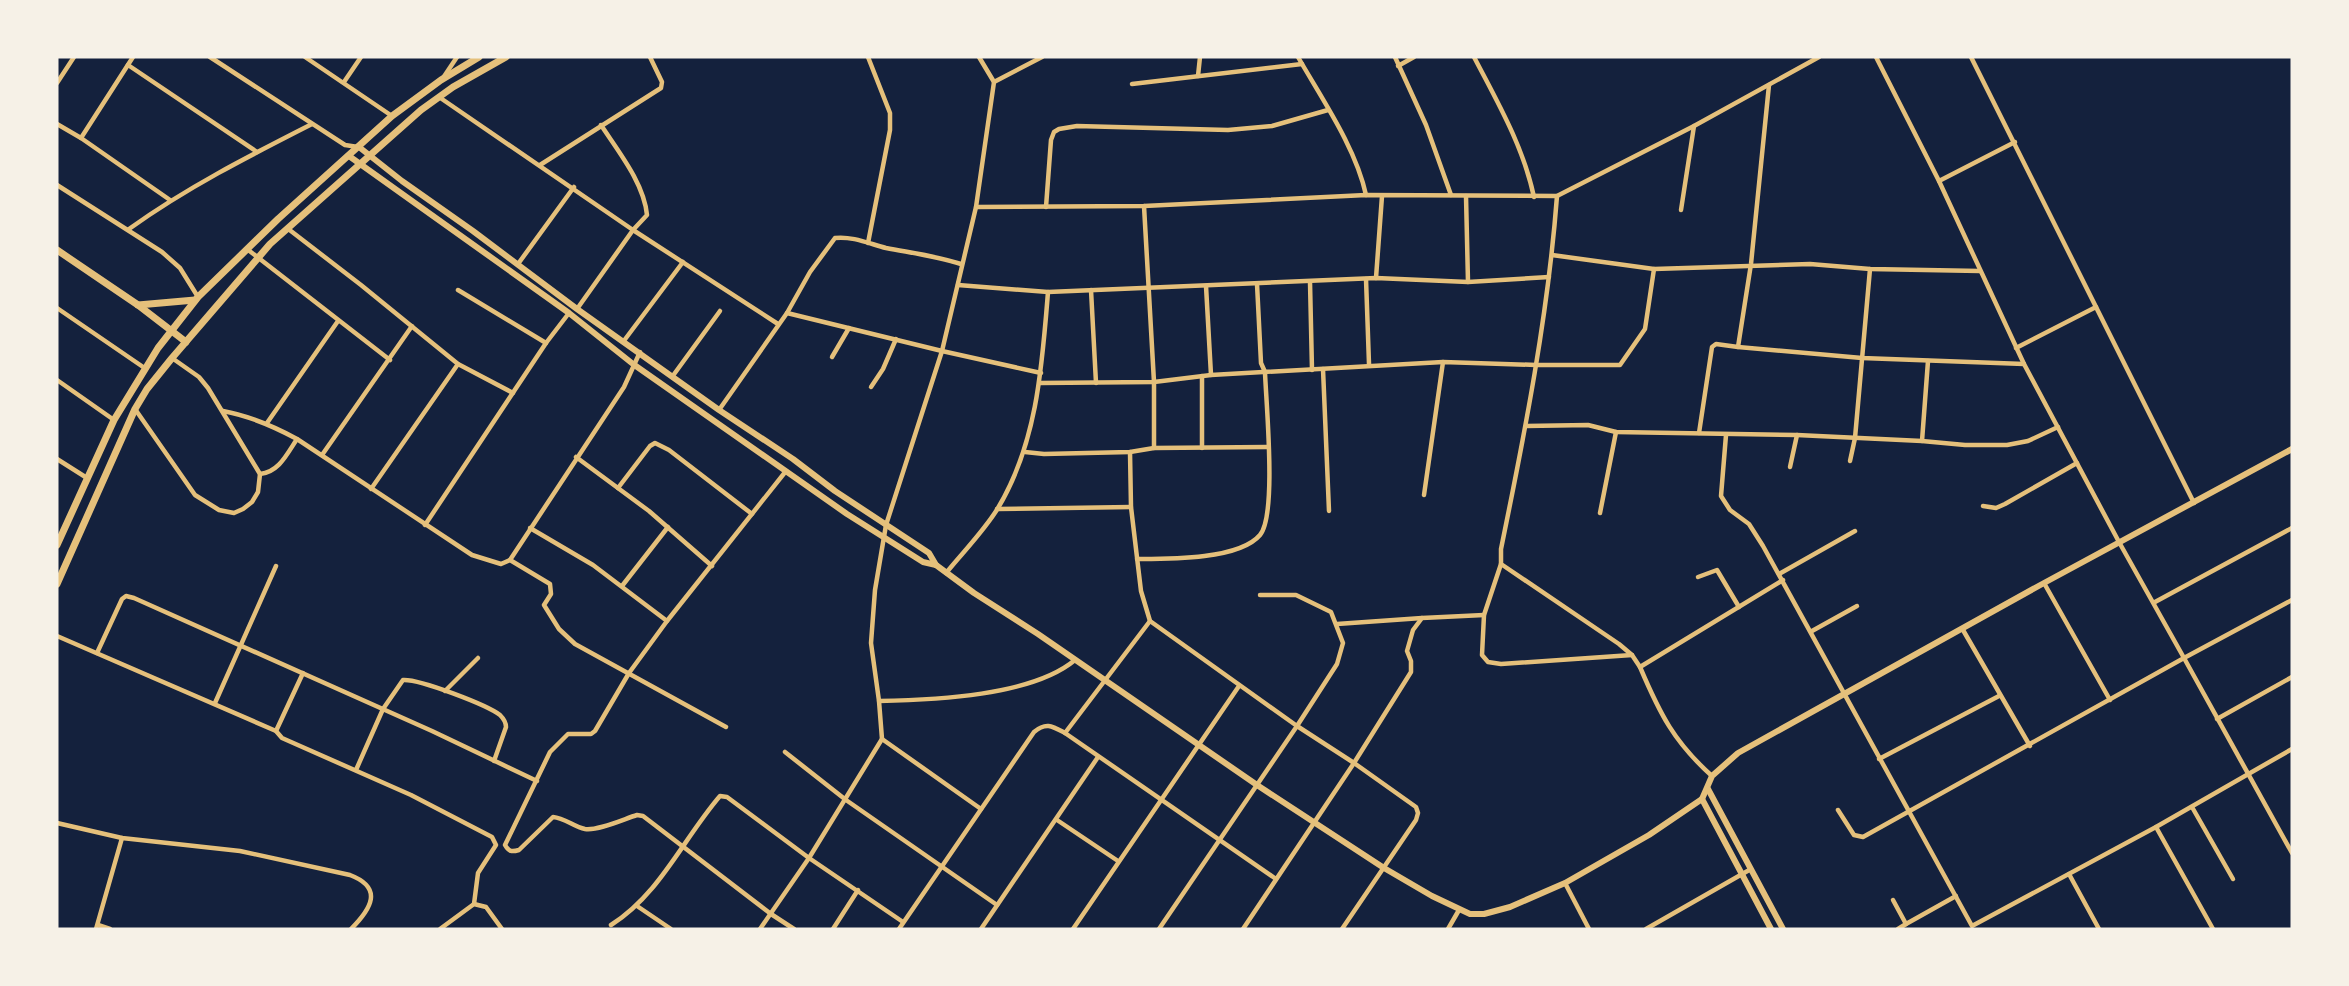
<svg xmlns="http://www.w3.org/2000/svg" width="2349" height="986" font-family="Ubuntu,sans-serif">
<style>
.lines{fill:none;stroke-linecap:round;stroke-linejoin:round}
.minor{stroke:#e5c07b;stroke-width:4.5}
.secondary{stroke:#e5c07b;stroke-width:6}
.primary{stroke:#e5c07b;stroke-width:7}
</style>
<rect width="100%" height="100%" fill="#14213d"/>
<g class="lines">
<g class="minor">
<polyline points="210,57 345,145 358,147"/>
<polyline points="305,57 392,116"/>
<path d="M1298 57C1322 99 1356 148 1366 195"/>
<polyline points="1395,57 1426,125 1451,195"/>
<path d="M1474 57C1498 103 1523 146 1534 197"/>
<polyline points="1971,57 2194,503"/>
<polyline points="128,65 257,152"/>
<polyline points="1398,66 1414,57"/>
<polyline points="1198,76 1200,57"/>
<polyline points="443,78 457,57"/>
<polyline points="344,82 361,57"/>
<polyline points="994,82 1042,57"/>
<polyline points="57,83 74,57"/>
<polyline points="1132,84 1302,64"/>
<polyline points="1769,85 1751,264 1738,347 1862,358 2024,364"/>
<polyline points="439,97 633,230 778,324"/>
<polyline points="57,124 81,138 170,200"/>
<polyline points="81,138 133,57"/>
<polyline points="540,165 661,88 662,82 650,57"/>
<polyline points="1939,181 2015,142"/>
<polyline points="57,185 162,252 180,268 198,297"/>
<polyline points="1466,196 1468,282"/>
<path d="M1557 196C1548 315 1525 432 1501 549V564L1619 644 1632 655 1640 667"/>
<polyline points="1144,206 1154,382 1154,448"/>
<polyline points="976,207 1144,206 1366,195 1557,196 1694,126 1819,57"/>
<polyline points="1046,207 1051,140 1054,132 1059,129 1077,126 1228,130 1272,126 1328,110"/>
<polyline points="1681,210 1694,126"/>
<polyline points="287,228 361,285 458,364 513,393"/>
<path d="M129 229C186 188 249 156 312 124"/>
<polyline points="868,243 890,130 890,113 868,57"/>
<polyline points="247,249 390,360"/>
<polyline points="1552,255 1654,269 1810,264 1870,269 1980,271"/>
<polyline points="518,264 574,187"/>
<polyline points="1376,278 1382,196"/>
<polyline points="1366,279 1369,364"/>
<polyline points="1310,282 1312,370"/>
<polyline points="958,285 1048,292 1376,278 1468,282 1549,277"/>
<polyline points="1206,286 1211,375"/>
<polyline points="458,290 546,343"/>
<polyline points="1091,290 1096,383"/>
<polyline points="57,308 146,369"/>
<path d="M577 309 633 230 647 215C644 183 618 151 601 125"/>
<polyline points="787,313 942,351 1041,373"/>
<polyline points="623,342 683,262"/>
<polyline points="2016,348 2096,307"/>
<polyline points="832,357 849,328"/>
<polyline points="1323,369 1329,511"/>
<polyline points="672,377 720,311"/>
<polyline points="57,380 114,420"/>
<polyline points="1040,383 1154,382 1211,375 1443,362"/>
<polyline points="871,387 883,369 896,339"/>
<polyline points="135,409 195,495 219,510 234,513 243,509 252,502 258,492 260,474 208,388 199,377 172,358"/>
<path d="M719 410 787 313 810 272 835 238C853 236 870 244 886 248 912 253 936 256 961 264"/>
<path d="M223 411C250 416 273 426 297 439L472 555 501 564 510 560 624 387 640 352"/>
<polyline points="267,423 338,321"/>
<polyline points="1526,426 1588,425 1616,432 1797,435 1922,441 1965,445 2007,445 2028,441 2058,427"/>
<polyline points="1699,433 1712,347 1716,344 1738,347"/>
<polyline points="1726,435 1721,496 1730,510 1749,524 1763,546 1972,926 2156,827 2292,749"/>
<polyline points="1922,441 1928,361"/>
<polyline points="1202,448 1202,376"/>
<polyline points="1025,452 1044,454 1130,452 1154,448 1267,447"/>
<polyline points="1130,452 1131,507 1141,591 1150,621 1297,726 1337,664 1343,643 1331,612 1296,595 1260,595"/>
<polyline points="322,455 412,326"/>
<polyline points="576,457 649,511 712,566"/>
<polyline points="57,459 87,478"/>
<polyline points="1850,461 1855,438 1870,269"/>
<polyline points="1790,467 1797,435"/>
<path d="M786 471 667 621 629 673 595 731 591 734H568L550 752 505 845C509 852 512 852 519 850L553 817C565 818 574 827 585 829 598 831 624 819 637 815L643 816 771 914 794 929"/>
<path d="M260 474C279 472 287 454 297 439"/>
<polyline points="618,488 650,446 655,443 669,450 752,514"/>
<polyline points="371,489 458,364"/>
<polyline points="1424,495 1443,362 1536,365 1620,365 1645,329 1654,269"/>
<polyline points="1983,506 1996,508 2005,504 2077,463"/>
<polyline points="997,509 1131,507"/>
<polyline points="1600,513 1616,432"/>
<polyline points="425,525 546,343 569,313"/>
<polyline points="530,528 593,565 667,621"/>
<path d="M1137 559C1167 559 1239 560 1260 535 1277 515 1266 403 1265 372L1261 363 1257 284"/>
<polyline points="510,560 550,584 551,594 544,605 559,629 575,644 726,727"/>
<polyline points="1501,564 1484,615 1482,655 1488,662 1501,664 1632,655"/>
<path d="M946 573C963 552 984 531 998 508 1037 443 1042 367 1048 292"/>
<polyline points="1779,574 1855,531"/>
<polyline points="1698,577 1717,570 1739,607"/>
<polyline points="2044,583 2110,700"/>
<polyline points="622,586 668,527"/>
<polyline points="2292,600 2184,658 2292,853"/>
<polyline points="2155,602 2292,528"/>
<polyline points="1337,624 1422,618"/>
<polyline points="1963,630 2030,746"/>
<polyline points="1812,631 1857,606"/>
<polyline points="57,636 276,731 282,738 411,795 492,837 496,845 478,873 474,904"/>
<polyline points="97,653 122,599 126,596 134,598 432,731 537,781"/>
<polyline points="445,691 478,658"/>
<path d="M879 701C934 700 1032 696 1075 660"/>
<polyline points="215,703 276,566"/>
<polyline points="2217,719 2292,677"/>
<polyline points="276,731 303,673"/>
<polyline points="1065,733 1150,621"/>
<polyline points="882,739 981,809"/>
<polyline points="785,752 846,800 997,905"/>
<polyline points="1879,759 1999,696"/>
<path d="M356 770 383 709 403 680C420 679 487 705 500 715 504 719 506 722 506 727L494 761"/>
<path d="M1712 776C1674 742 1660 714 1640 667L1783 580"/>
<polyline points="2192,807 2233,879"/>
<polyline points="1838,810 1854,835 1863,837 2184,658 2119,542 2024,364 1939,181 1876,57"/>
<polyline points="1057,820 1118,861"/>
<path d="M57 823 122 838 240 851 350 875C384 888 371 909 351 929"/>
<polyline points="2156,827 2213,929"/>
<polyline points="2069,874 2099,929"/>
<polyline points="1565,883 1589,929"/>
<polyline points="1893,900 1906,924 1956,896"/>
<polyline points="637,906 671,929"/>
<polyline points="98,925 110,929"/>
<path d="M611 925C660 894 683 839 720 796L727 797 809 858 903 922"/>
<polyline points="96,929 122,838"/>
<polyline points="440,929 474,904 486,907 502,929"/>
<polyline points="760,929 809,858 882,739 879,701 871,643 875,590 886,525 942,351 976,207 994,82 979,57"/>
<polyline points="833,929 858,890"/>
<path d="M899 929 1034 732C1046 722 1052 726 1065 733L1276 879"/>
<polyline points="981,929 1098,757"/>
<polyline points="1073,929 1239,686"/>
<polyline points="1159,929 1297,726 1354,763 1243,929"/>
<polyline points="1342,929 1416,820 1418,813 1416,807 1354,763 1411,672 1411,661 1407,651 1413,630 1422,618 1484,615"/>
<polyline points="1448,929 1459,910"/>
<polyline points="1646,929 1751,869"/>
<polyline points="1898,929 1906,924"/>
</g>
<g class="secondary">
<polyline points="359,147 402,181 473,231 577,309 719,410 793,459 835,491 929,553 936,565 974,593 1038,634 1257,785 1384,868 1432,896 1470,914 1484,914 1510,907 1565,883 1649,835 1702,799 1712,776 1738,753 2044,583 2292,449"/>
<polyline points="349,156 569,313 633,364 847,514 923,562 936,565"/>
<polyline points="1708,789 1783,929"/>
<polyline points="1702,799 1771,929"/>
</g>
<g class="primary">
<polyline points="57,250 138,305 186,342"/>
<polyline points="138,305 195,300"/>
<polyline points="57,545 114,420 158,348 198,297 278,219 392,116 441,80 479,57"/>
<polyline points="57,584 135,409 147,389 172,358 270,244 421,110 453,87 506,57"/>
</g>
</g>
<rect width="2349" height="986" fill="none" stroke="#f6f1e7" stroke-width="117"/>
</svg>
